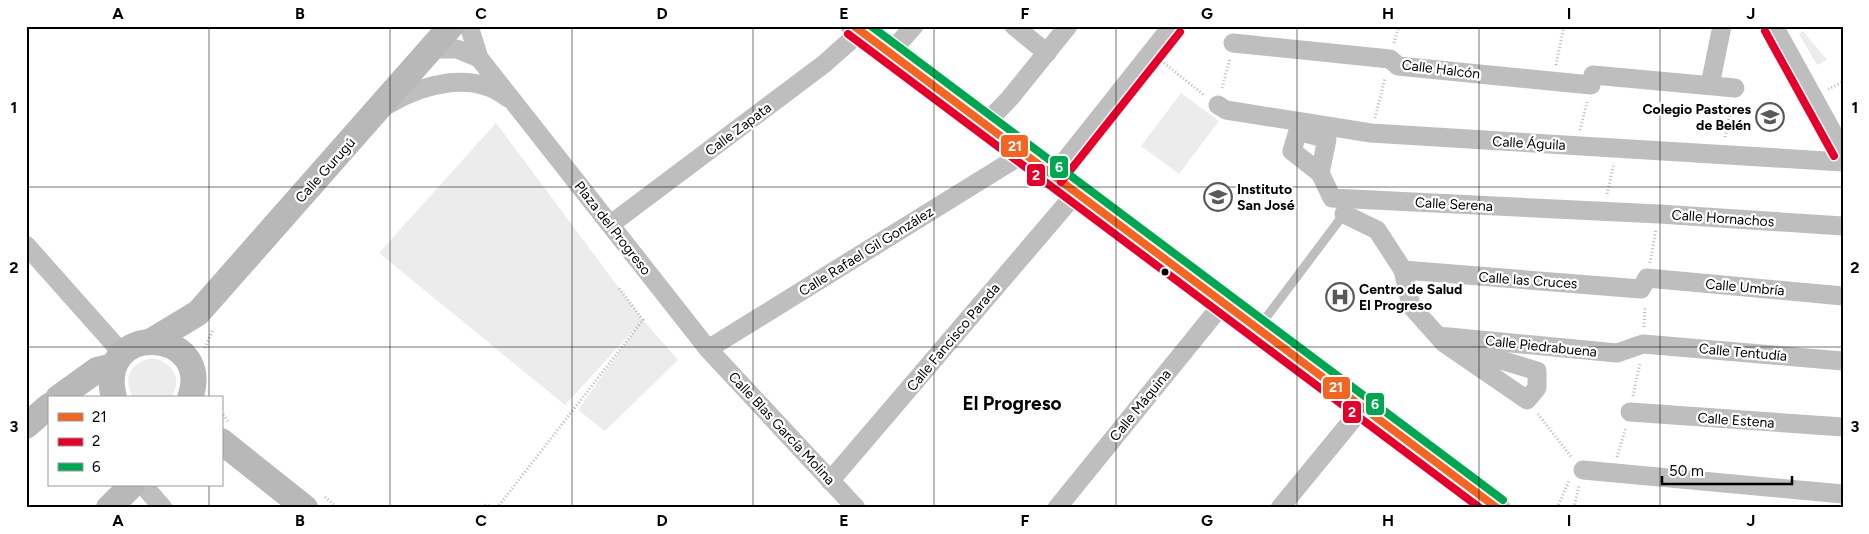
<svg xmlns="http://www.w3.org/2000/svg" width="1869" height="534" font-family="Figtree,sans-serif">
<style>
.green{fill:#ececec}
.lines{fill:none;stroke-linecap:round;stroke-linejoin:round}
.path{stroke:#b9b9b9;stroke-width:3;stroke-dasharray:1 2.5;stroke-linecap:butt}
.lane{stroke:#bebebe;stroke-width:9}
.street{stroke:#bebebe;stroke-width:19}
.secondary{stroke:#b8b8b8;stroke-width:26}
.bus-1-casing{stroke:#fff;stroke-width:11}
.bus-2-casing{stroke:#fff;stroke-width:11}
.bus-3-casing{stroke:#fff;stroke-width:11}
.bus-1{stroke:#f26522;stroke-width:8}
.bus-2{stroke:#e4002b;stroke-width:8}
.bus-3{stroke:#00a651;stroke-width:8}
.grid{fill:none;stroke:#000;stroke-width:1;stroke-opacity:0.55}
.bus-dot{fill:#000;stroke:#fff;stroke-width:2}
.labels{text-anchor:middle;stroke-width:4.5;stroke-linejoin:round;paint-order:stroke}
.street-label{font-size:14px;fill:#000;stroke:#fff}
.poi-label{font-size:14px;font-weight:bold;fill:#000;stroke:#fff;text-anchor:start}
.district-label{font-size:19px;font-weight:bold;fill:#000;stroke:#fff}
.line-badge{stroke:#fff;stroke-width:2}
.badge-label{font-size:14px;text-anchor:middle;font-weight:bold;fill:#fff}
.neatline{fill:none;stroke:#000;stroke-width:2}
.grid-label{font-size:16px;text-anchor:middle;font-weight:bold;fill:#000}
</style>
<rect width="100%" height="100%" fill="#fff"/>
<g class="green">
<polygon points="1803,31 1827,60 1817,65 1799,34"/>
<polygon points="1181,93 1219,121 1179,174 1141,146"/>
<polygon points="496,123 643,320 678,360 605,431 578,410 639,324 565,405 379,253"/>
<path d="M152 358C171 361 185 380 170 398H134C121 379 131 362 152 358Z"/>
</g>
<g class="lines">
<g class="path">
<polyline points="1394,43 1399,26"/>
<polyline points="1164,63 1204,95"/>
<polyline points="1556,65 1564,26"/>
<polyline points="1222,88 1230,58"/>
<polyline points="1828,89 1843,82"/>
<polyline points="1375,118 1385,78"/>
<polyline points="1580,130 1587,102"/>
<polyline points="1725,137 1732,104"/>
<polyline points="1607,194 1614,163"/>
<polyline points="1650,263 1656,229"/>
<polyline points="1644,327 1645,306"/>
<polyline points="205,348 213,329"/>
<polyline points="1633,396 1640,363"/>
<polyline points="221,412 228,421"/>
<polyline points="1538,414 1572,458"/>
<polyline points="1617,457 1626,427"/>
<polyline points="325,497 338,508"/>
<polyline points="483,508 486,504 491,508"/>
<polyline points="497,508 643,320 619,288"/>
<polyline points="1557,508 1569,481"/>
<polyline points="1574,508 1579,485"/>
</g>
<polyline class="lane" points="1259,327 1344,214 1343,212"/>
<g class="street">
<polyline points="469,26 479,58 708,349 856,508"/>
<polyline points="1014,26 1047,53"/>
<polyline points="1774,26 1843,151"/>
<polyline points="1233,43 1390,59 1398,66 1591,85"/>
<polyline points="432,49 457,49 479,58"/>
<polyline points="890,53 914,26"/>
<polyline points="1593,75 1735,88"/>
<polyline points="1710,85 1722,26"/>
<path d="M389 104C423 84 473 70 508 98"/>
<polyline points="1218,105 1226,110 1371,133 1843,162"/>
<polyline points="986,123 1010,98 1068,26"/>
<polyline points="1320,173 1327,139 1298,131 1292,151 1320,173 1332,198 1659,214 1843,226"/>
<polyline points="1053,176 1172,26"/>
<polyline points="1344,214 1377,230 1403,270 1411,306 1444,343 1537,371 1537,388 1527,400 1444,343"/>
<polyline points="611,224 824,64 850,41 858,26"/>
<polyline points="26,245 122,353"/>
<polyline points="1403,270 1641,289 1647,278 1843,296"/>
<polyline points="1438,336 1617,353 1643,344 1843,361"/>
<polyline points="708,349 1023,154"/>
<polyline points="1630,412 1843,427"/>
<polyline points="1583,470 1843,494"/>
<polyline points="830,481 1076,193"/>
<polyline points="143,485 163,508"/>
<polyline points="1057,508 1224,302"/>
<polyline points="1280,508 1363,407"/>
</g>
<g class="secondary">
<polyline points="854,26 1497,508"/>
<polyline points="150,342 198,313 451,26"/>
<polyline points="58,398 97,370 114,366"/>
<path d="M114 398C94 319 215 328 190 398"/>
<polyline points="26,426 49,406"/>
<polyline points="221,441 305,508"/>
<polyline points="109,508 132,485"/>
</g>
<defs>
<polyline id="bus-1" points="854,26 1497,508"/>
<g id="bus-2">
<polyline points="1765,31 1834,156"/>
<polyline points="848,34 1480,508"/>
<polyline points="1061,182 1180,32"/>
</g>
<polyline id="bus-3" points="871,26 1503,500"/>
</defs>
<use href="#bus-1" class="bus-1-casing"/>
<use href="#bus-2" class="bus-2-casing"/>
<use href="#bus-3" class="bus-3-casing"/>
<use href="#bus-1" class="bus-1"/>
<use href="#bus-2" class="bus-2"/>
<use href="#bus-3" class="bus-3"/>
</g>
<path class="grid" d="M209 26V398M390 26V508M572 26V508M753 26V508M934 26V508M1116 26V508M1297 26V508M1479 26V508M1660 26V508M26 187H1843M26 347H1843M209 485V508"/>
<defs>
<symbol id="school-ring" viewBox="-11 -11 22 22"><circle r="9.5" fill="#fff" stroke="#595959" stroke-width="1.5"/><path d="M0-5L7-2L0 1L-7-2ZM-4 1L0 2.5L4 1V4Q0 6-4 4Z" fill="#595959"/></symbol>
<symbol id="hospital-ring" viewBox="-11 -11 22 22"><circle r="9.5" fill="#fff" stroke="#595959" stroke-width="1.5"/><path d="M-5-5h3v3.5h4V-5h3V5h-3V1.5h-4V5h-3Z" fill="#595959"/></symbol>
</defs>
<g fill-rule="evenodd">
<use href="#school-ring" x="1754" y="101" width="32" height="32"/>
<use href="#school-ring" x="1202" y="181" width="32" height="32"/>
<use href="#hospital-ring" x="1324" y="281" width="32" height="32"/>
</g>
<circle class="bus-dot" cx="1165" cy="272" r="4.5"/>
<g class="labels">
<g class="street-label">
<text transform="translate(1441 69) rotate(7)" y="5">Calle Halcón</text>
<text transform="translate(738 129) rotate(-37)" y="5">Calle Zapata</text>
<text transform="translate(1529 143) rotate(3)" y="5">Calle Águila</text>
<text transform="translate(325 170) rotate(-48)" y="5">Calle Gurugú</text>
<text transform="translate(1454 204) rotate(3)" y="5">Calle Serena</text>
<text transform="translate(1723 218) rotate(4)" y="5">Calle Hornachos</text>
<text transform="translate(613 228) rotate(52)" y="5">Plaza del Progreso</text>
<text transform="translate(866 251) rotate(-32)" y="5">Calle Rafael Gil González</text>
<text transform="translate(1528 280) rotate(4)" y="5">Calle las Cruces</text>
<text transform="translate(1745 287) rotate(5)" y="5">Calle Umbría</text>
<text transform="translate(953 337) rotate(-50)" y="5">Calle Fancisco Parada</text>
<text transform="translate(1541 346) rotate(6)" y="5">Calle Piedrabuena</text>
<text transform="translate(1743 352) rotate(5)" y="5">Calle Tentudía</text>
<text transform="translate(1140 405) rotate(-51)" y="5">Calle Máquina</text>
<text transform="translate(1736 420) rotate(4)" y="5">Calle Estena</text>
<text transform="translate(782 428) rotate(47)" y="5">Calle Blas García Molina</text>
</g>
<g class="poi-label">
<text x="1751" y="114" text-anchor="end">Colegio Pastores<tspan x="1751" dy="16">de Belén</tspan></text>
<text x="1237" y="194">Instituto<tspan x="1237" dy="16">San José</tspan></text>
<text x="1359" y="294">Centro de Salud<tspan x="1359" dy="16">El Progreso</tspan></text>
</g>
<g class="district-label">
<text x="1012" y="410">El Progreso</text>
</g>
</g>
<g class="line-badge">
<rect x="1000" y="134" width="29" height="24" rx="5" fill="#f26522"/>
<rect x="1049" y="155" width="20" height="24" rx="5" fill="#00a651"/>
<rect x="1026" y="163" width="20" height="24" rx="5" fill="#e4002b"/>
<rect x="1322" y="376" width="29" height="24" rx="5" fill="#f26522"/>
<rect x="1365" y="392" width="20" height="24" rx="5" fill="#00a651"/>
<rect x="1342" y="400" width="20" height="24" rx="5" fill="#e4002b"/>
</g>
<g class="badge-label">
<text x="1015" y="151">21</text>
<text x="1059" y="172">6</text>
<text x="1036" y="180">2</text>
<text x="1336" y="392">21</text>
<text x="1375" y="409">6</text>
<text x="1352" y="417">2</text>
</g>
<rect width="1869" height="534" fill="none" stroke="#ffffff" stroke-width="55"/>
<rect x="48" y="396" width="175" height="90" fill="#ffffff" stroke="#999999"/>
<rect x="58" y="413" width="25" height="8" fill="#f26522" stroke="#999999"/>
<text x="92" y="422" font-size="15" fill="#000000">21</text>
<rect x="58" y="438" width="25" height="8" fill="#e4002b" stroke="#999999"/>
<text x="92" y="446" font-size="15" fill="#000000">2</text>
<rect x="58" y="463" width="25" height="8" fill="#00a651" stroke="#999999"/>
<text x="92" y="472" font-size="15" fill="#000000">6</text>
<path d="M1662 476v8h130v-8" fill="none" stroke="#000000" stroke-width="2.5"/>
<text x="1669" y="476" font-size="15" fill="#000000" stroke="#ffffff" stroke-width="4" paint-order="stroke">50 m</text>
<rect x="28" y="28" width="1814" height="478" class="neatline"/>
<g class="grid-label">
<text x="118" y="19">A</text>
<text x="300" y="19">B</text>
<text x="481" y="19">C</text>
<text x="662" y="19">D</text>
<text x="844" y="19">E</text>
<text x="1025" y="19">F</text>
<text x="1207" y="19">G</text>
<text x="1388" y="19">H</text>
<text x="1569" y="19">I</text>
<text x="1751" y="19">J</text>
<text x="14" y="113">1</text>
<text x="1855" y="113">1</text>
<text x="14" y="273">2</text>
<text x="1855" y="273">2</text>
<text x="14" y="432">3</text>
<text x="1855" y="432">3</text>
<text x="118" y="526">A</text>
<text x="300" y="526">B</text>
<text x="481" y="526">C</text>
<text x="662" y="526">D</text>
<text x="844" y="526">E</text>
<text x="1025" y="526">F</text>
<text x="1207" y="526">G</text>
<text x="1388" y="526">H</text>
<text x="1569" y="526">I</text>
<text x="1751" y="526">J</text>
</g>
</svg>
